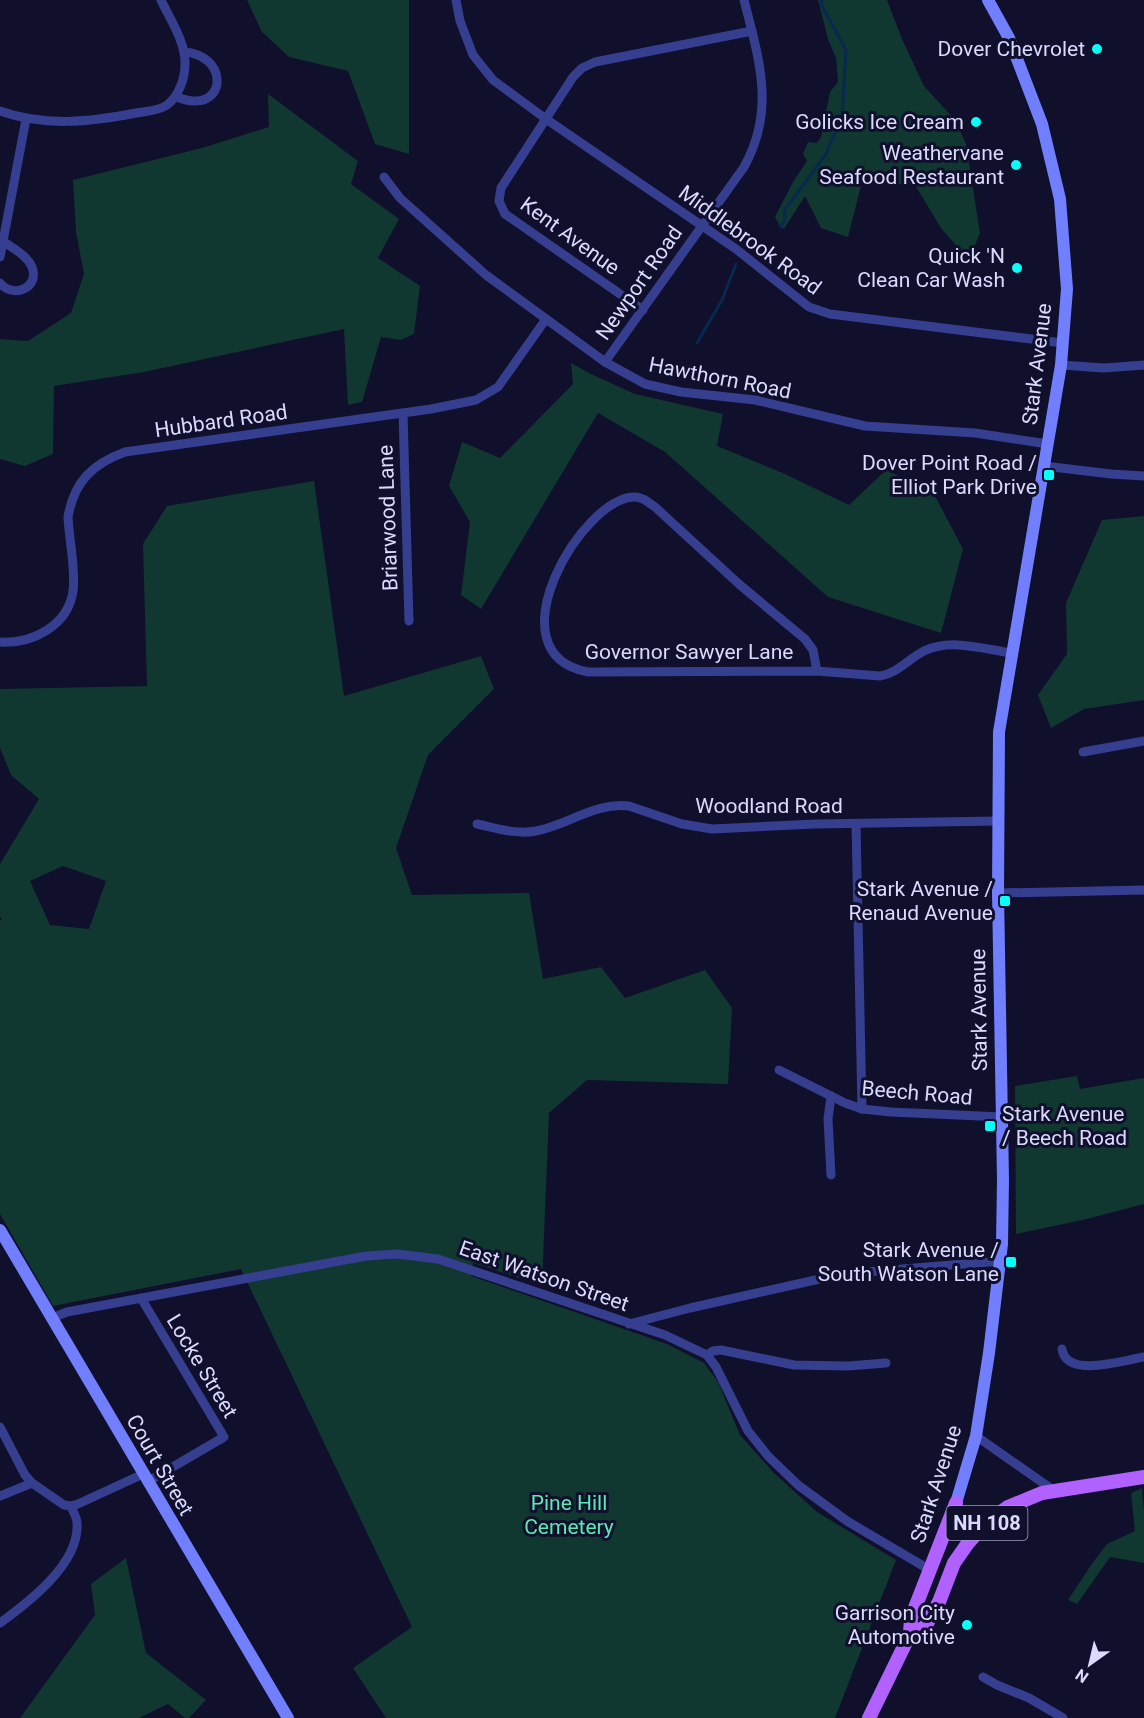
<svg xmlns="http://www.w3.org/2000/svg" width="1144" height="1718" font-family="Roboto,sans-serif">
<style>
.green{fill:#113731;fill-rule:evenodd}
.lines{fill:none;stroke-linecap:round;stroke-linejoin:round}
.stream{stroke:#06294e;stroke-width:3}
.street{stroke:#363e8f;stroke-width:9}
.secondary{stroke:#717fff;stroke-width:12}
.primary{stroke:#b061ff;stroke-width:14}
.poi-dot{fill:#06fff8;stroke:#100f2c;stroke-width:2}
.labels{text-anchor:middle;stroke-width:6;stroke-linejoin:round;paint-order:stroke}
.shield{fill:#100f2c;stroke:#9d9dc0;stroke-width:1.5}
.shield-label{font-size:20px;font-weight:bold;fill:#dadaff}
.poi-label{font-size:21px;fill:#dadaff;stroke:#100f2c;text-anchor:end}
.street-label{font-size:21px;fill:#dadaff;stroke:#100f2c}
.park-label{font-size:21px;fill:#5aebb4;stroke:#100f2c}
</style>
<rect width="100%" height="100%" fill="#100f2c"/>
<g class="green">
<polygon points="247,0 409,0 409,154 375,144 348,71 289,57 262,32"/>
<polygon points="818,0 887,0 902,39 924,86 955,120 966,144 980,233 969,260 941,228 915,185 862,182 848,237 821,228 805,196 784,229 780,226 775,217 793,182 807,161 803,154 808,142 817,143 821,137 830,92 838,82 836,58 828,39"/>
<polygon points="268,94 358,161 351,184 399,219 378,258 420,286 414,334 401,340 381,337 362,402 348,405 344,329 144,372 54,386 53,454 25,466 0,459 0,339 28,341 71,313 84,274 76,232 73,180 202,148 269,127"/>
<polygon points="571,363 591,374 635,394 723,414 717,446 785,474 849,505 886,470 933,492 963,549 941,633 828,597 665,452 598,413 481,609 461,595 470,522 449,486 462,442 500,458 573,384"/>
<path d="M314 481 344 696 481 656 494 689 428 755 396 848 412 895 529 893 543 979 601 967 625 998 705 970 732 1008 728 1084 587 1080 549 1113 542 1285 473 1263 471 1276 667 1344 704 1363 718 1382 740 1435 774 1473 817 1512 896 1560 835 1718H386L353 1668 412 1627 241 1269 53 1306 0 1214V920L2 919 0 917V864L39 799 11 775 0 748V689L147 686 143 544 167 506ZM63 866 106 881 89 929 50 925 30 881Z"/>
<polygon points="1144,516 1144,700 1084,709 1051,728 1038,695 1067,654 1066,603 1102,520"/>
<polygon points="1077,1076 1080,1089 1144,1078 1144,1204 1087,1219 1016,1234 1015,1086"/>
<polygon points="1142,1488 1144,1511 1144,1563 1110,1557 1077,1604 1068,1600 1091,1565 1107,1544 1135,1531 1131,1493"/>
<polygon points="126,1558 146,1653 206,1700 189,1718 185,1718 168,1704 139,1718 20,1718 95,1615 91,1584"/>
</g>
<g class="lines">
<g class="stream">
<polyline points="781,227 785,219 784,211 826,154 842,116 846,50 821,4 822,0"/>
<polyline points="697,343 722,300 736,264"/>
</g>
<g class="street">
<polyline points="456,0 460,21 473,55 493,80 546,119 736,249 809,307 830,314 1063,343"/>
<path d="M175 97C181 98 187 101 193 101 227 103 226 55 184 52"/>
<path d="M0 111C45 127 90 122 136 113 146 111 159 111 167 105 179 96 185 78 185 64 186 43 170 19 161 0"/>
<polyline points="384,177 400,198 486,275 605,362 645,384 681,392 755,400 865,426 975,433 1048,444"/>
<polyline points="0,257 26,119"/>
<path d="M0 283C13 299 40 288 32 267 27 255 12 248 3 241"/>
<polyline points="643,310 505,214 499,201 501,188 573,77 582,68 595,62 752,31"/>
<path d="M605 362 744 167C776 110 759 59 744 0"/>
<polyline points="1061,365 1104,368 1144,365"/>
<polyline points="403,413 409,621"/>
<polyline points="1044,466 1111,474 1144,476"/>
<path d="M0 642C32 644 68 626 73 591 76 569 69 540 68 517 74 482 92 464 125 452L431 409 476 400 498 387 546 319"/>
<path d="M817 671 813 650 805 639 740 585 655 507C649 503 643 497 635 497 583 496 489 654 588 672L817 671 880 676C898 673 908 659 924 651 951 638 983 649 1011 653"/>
<polyline points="1083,752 1144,741"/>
<path d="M477 824C496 828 517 835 536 831 568 825 595 802 629 806L682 824 712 829 815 824 998 821"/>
<polyline points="856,824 862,1109"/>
<polyline points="998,893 1144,890"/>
<polyline points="779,1070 845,1103 862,1109 891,1112 1002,1117"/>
<polyline points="831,1096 828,1119 831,1175"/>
<polyline points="141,1298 224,1437 147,1482"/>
<polyline points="52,1318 67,1312 366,1256 397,1254 438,1259 665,1335 707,1355 716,1367 748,1431 768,1456 798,1485 847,1521 930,1570"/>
<polyline points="629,1324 690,1308 842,1274 1001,1261"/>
<path d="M1062 1349C1066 1379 1125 1360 1144 1357"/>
<polyline points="707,1355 713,1351 721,1350 794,1365 848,1366 886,1363"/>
<polyline points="0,1427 25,1475 32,1483 64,1505 71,1506 78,1504 143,1474"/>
<polyline points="976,1436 1053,1490"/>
<polyline points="0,1496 32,1483"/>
<path d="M0 1623C29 1602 80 1563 77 1523 77 1517 73 1512 71 1506"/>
<polyline points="983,1677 997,1685 1029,1698 1063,1718"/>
</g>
<g class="secondary">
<polyline points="0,1230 288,1718"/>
<polyline points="956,1503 976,1436 989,1353 1002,1244 1003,1180 998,893 999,732 1061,365 1067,289 1060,199 1042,124 1009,38 988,0"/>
</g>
<g class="primary">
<polyline points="910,1634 911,1618 956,1503"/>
<polyline points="869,1718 910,1634 925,1627 939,1602 954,1563 968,1543 987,1522 1008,1507 1042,1493 1144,1477"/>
</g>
</g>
<g class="poi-dot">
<circle cx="1097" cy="49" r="6"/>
<circle cx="976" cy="122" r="6"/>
<circle cx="1016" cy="165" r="6"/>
<circle cx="1017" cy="268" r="6"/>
<rect x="1043" y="469" width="12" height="12" rx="3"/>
<rect x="999" y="895" width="12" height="12" rx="3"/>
<rect x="984" y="1120" width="12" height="12" rx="3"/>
<rect x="1005" y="1256" width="12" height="12" rx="3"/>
<circle cx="967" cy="1625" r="6"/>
</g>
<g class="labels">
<rect class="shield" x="946.5" y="1506" width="81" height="34" rx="4.5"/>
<g class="shield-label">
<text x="987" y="1530">NH 108</text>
</g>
<g class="poi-label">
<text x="1085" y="56">Dover Chevrolet</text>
<text x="964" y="129">Golicks Ice Cream</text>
<text x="1004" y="160">Weathervane<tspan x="1004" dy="24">Seafood Restaurant</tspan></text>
<text x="1005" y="263">Quick 'N<tspan x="1005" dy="24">Clean Car Wash</tspan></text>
<text x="1037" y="470">Dover Point Road /<tspan x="1037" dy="24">Elliot Park Drive</tspan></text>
<text x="993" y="896">Stark Avenue /<tspan x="993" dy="24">Renaud Avenue</tspan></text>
<text x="1002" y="1121" text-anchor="start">Stark Avenue<tspan x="1002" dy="24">/ Beech Road</tspan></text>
<text x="999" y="1257">Stark Avenue /<tspan x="999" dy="24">South Watson Lane</tspan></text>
<text x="955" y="1620">Garrison City<tspan x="955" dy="24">Automotive</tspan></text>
</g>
<g class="street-label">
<text transform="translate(570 236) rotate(36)" y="7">Kent Avenue</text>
<text transform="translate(750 240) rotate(36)" y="7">Middlebrook Road</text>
<text transform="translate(639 283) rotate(-55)" y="7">Newport Road</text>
<text transform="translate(1037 364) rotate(-83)" y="7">Stark Avenue</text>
<text transform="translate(720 378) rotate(11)" y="7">Hawthorn Road</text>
<text transform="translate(221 421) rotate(-8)" y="7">Hubbard Road</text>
<text transform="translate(388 518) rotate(-92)" y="7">Briarwood Lane</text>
<text x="689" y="659">Governor Sawyer Lane</text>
<text x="769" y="813">Woodland Road</text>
<text transform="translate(979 1010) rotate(-91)" y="7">Stark Avenue</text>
<text transform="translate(917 1093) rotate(5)" y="7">Beech Road</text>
<text transform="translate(544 1276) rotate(19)" y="7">East Watson Street</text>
<text transform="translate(202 1366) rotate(59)" y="7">Locke Street</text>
<text transform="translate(160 1465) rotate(60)" y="7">Court Street</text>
<text transform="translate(936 1484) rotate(-72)" y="7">Stark Avenue</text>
</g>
<g class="park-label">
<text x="569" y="1510">Pine Hill<tspan x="569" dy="24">Cemetery</tspan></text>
</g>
</g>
<g transform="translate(1090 1664) rotate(214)" stroke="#100f2c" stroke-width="4.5" paint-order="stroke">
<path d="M0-4.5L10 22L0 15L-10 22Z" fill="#dadaff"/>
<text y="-9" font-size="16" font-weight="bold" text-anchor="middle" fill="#dadaff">N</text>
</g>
</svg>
